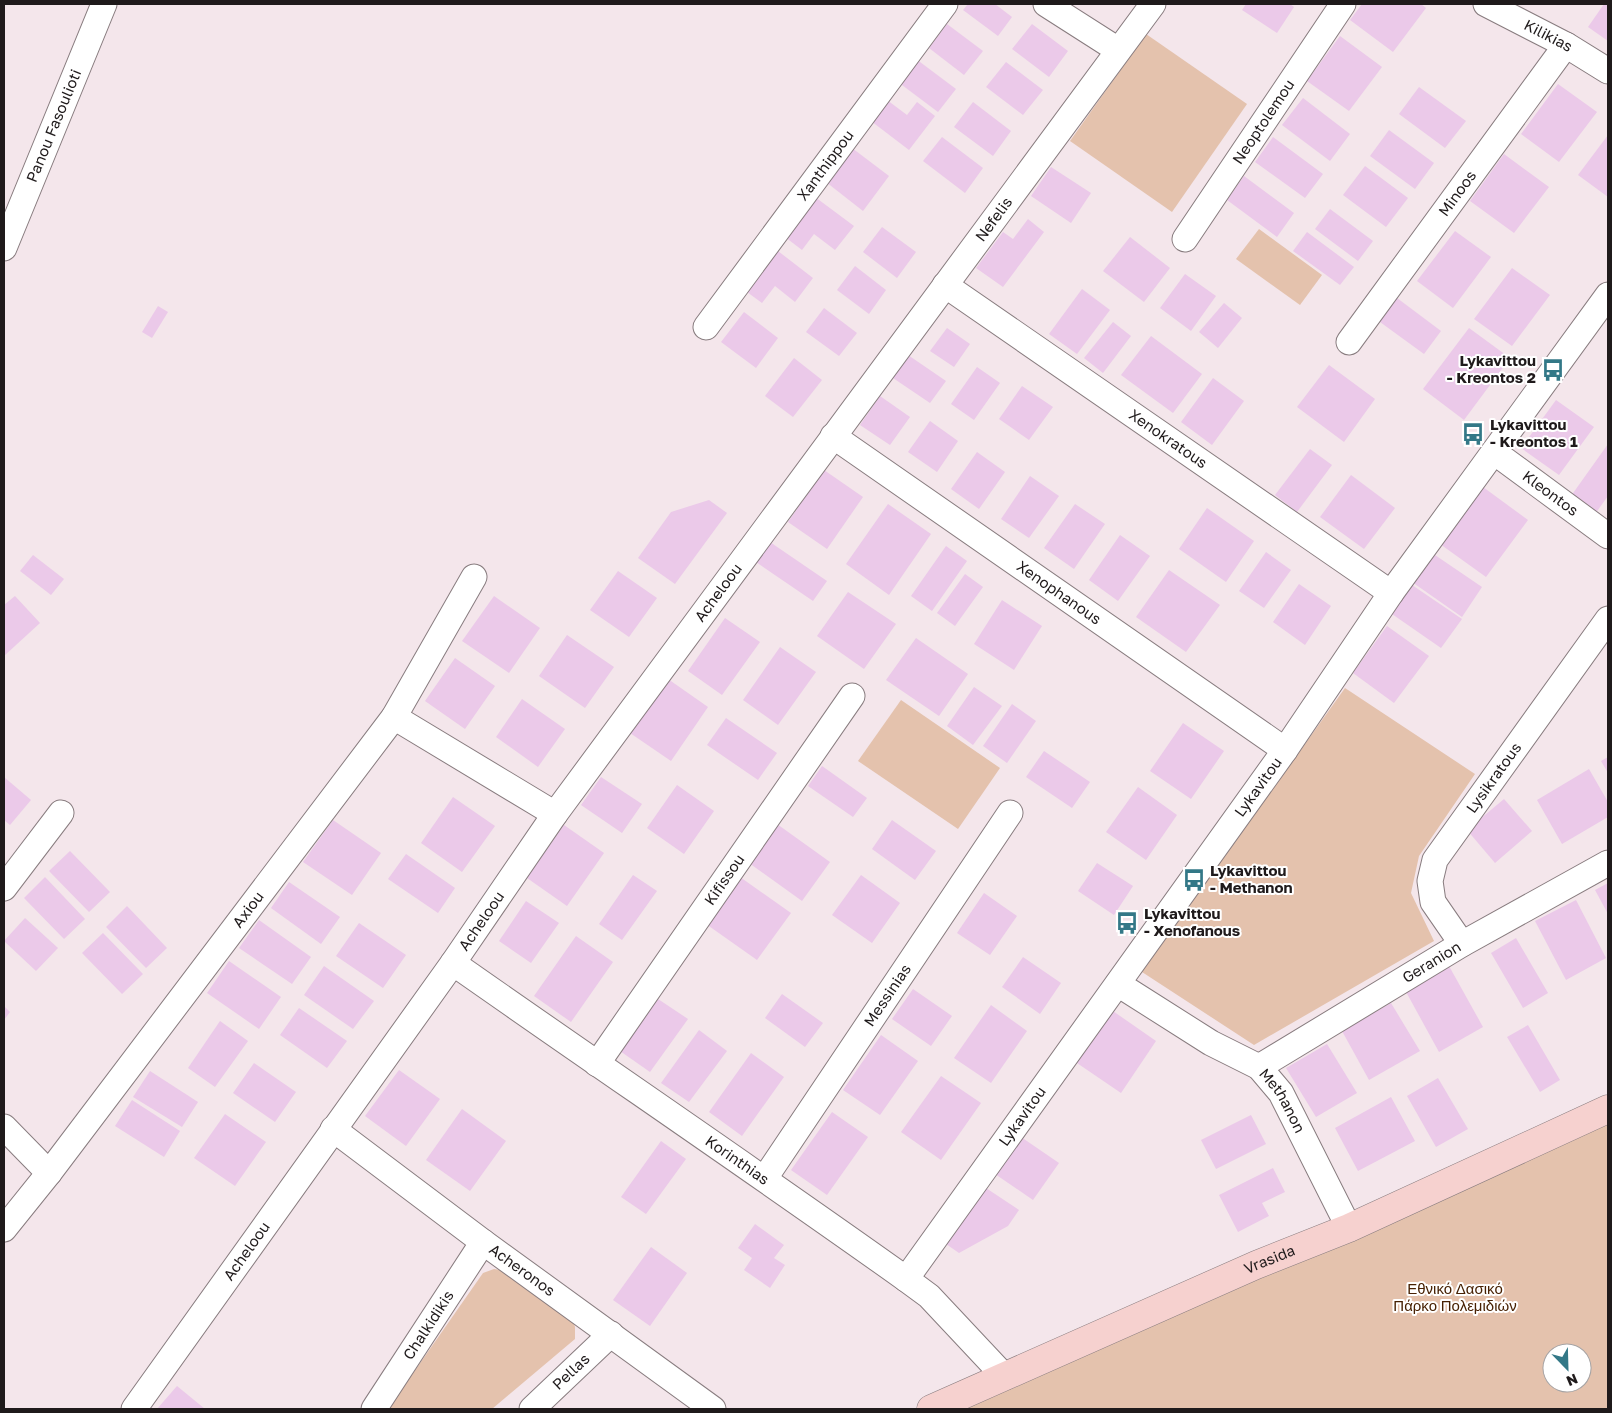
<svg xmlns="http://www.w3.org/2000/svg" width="1612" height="1413" font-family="'Golos Text',sans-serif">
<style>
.green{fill:#e4c2ad;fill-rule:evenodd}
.building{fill:#ebc9e9}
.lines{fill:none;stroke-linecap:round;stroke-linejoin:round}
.street-casing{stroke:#887c7f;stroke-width:27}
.secondary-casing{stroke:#887c7f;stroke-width:29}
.street{stroke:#fff;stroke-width:25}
.secondary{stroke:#f6d1cf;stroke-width:28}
.labels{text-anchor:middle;stroke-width:4;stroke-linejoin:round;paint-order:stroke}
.street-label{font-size:15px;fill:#1f1a1b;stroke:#fff}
.poi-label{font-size:15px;font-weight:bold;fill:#1f1a1b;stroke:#fff;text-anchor:start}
.park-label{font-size:15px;fill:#472103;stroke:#fff}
</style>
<rect width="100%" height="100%" fill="#f4e6eb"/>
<g class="green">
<polygon points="1146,34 1247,104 1172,212 1070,141"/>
<polygon points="1259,229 1322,275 1300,305 1236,259"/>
<polygon points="1345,688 1475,774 1419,856 1411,893 1434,941 1254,1045 1142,972"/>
<polygon points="901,700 1000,768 958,829 858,761"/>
<path d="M1608 1108V1409H944ZM1552 1353H1582V1383H1552Z"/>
<polygon points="494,1269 507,1271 573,1320 575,1327 575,1339 492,1409 388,1409 483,1273"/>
</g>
<g class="building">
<polygon points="968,4 995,4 1012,17 998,36 963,10"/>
<polygon points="1246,4 1290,4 1294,7 1277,33 1242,10"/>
<polygon points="1362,4 1421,4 1426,8 1393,52 1350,20"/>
<polygon points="1604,4 1608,4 1608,41 1588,27"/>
<polygon points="947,24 983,51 964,75 929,48"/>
<polygon points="1032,24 1068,51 1049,77 1012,49"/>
<polygon points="1340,36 1382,67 1349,111 1307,81"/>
<polygon points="916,59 956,89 938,112 898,82"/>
<polygon points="1006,62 1043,90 1023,115 986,87"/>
<polygon points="1558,84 1597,112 1559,162 1521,134"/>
<polygon points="1419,87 1466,121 1445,148 1399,114"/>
<polygon points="1303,98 1350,134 1330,161 1282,125"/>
<polygon points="887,100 907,115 917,102 935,116 909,150 871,121"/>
<polygon points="973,102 1011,131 993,156 954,127"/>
<polygon points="1389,130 1434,163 1415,189 1370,156"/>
<polygon points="1608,135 1608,197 1578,175"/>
<polygon points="942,137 983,168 965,193 923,161"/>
<polygon points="1273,137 1323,174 1305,198 1255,162"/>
<polygon points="852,148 889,176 863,211 826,182"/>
<polygon points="1504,154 1549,187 1514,233 1470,201"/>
<polygon points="1365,166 1408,198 1386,227 1343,195"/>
<polygon points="1051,167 1091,193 1071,223 1031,196"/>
<polygon points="1244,176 1294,213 1277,237 1227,200"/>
<polygon points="815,197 854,226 835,250 814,234 802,250 785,237"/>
<polygon points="1330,209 1373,241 1358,261 1315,229"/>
<polygon points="1028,219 1044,232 1003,287 976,268 1003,232 1013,239"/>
<polygon points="882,227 916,252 897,278 863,252"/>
<polygon points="1455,231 1491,257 1453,308 1417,281"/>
<polygon points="1307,232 1354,267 1340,285 1293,251"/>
<polygon points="1130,237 1170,268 1144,302 1103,271"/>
<polygon points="778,251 813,278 795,302 775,286 762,303 747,292"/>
<polygon points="855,266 886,290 869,314 837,290"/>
<polygon points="1512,268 1550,295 1512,346 1474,319"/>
<polygon points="1185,274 1216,296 1191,331 1160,308"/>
<polygon points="1082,289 1110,310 1077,354 1049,334"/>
<polygon points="1397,298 1441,331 1424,354 1380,322"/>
<polygon points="1224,303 1242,318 1218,348 1199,332"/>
<polygon points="158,306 168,312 152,338 142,332"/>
<polygon points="824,308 857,333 839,356 806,332"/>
<polygon points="744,312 778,338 756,368 721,342"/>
<polygon points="1113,322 1131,336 1103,373 1084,358"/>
<polygon points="947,328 970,344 954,367 930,351"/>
<polygon points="1469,328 1510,358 1464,420 1423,389"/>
<polygon points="1151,336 1202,374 1173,413 1121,375"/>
<polygon points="908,355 946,381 930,403 893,378"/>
<polygon points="794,358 822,380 793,417 765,396"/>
<polygon points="1329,365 1375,399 1344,442 1297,407"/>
<polygon points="977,367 1000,383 974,420 951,404"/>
<polygon points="1213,378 1244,401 1212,445 1181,422"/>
<polygon points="1022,386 1053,407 1029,440 999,419"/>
<polygon points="880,396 910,417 890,445 860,425"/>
<polygon points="1556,400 1594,427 1559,475 1521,448"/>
<polygon points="930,421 958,441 937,472 908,452"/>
<polygon points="1608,444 1608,496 1595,514 1571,496"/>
<polygon points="1310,449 1332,465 1297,512 1275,495"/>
<polygon points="977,452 1005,472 979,509 951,489"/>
<polygon points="824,470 863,497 827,549 788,522"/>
<polygon points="1351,475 1395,508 1364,549 1320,517"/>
<polygon points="1030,476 1059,496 1029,538 1001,519"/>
<polygon points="1483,487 1528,520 1486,577 1440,544"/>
<polygon points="709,500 727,513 675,584 638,558 671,512"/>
<polygon points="888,504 931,534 889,595 846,564"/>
<polygon points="1075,504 1105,524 1074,569 1044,548"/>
<polygon points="1207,508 1254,541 1226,582 1179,549"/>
<polygon points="1120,535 1150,556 1118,601 1089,580"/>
<polygon points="767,540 827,581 813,601 753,560"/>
<polygon points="946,546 967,561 932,611 911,596"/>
<polygon points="1266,552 1291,570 1264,608 1239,591"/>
<polygon points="1432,553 1482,587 1462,617 1412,582"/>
<polygon points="33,555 64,579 51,595 20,571"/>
<polygon points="1169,570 1220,605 1186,652 1136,617"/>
<polygon points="618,571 657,598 629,637 590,610"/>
<polygon points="965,574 983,587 955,626 937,613"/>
<polygon points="1299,584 1331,606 1305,645 1273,622"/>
<polygon points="1412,585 1462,619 1441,648 1392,614"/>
<polygon points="848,592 896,624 864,669 817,636"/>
<polygon points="15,596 40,623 4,656 4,605"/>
<polygon points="494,596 540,628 509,673 462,641"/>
<polygon points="1002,600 1042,626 1014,670 974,644"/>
<polygon points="725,618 760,642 722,695 688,671"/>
<polygon points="1387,626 1429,656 1394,703 1353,673"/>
<polygon points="567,635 614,667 585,708 539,676"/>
<polygon points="916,638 968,674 939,716 886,680"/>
<polygon points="780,647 816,672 778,725 743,700"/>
<polygon points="455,658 495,686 465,729 425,701"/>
<polygon points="668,679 708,707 671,761 630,733"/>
<polygon points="974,687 1002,706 973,745 947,726"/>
<polygon points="522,699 565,729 538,767 496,737"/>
<polygon points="1012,704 1036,721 1007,763 983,746"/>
<polygon points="726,718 777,753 758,780 707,745"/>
<polygon points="1183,723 1224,751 1191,799 1150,771"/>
<polygon points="1044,751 1090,782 1072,808 1026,777"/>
<polygon points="1608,757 1608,773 1601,761"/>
<polygon points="822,766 867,798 853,817 808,786"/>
<polygon points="1589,769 1608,802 1608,817 1562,844 1537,800"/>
<polygon points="4,777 31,800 10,825 4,820"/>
<polygon points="601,777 642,804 622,833 581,805"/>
<polygon points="677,785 714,811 684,854 647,828"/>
<polygon points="1138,787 1177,815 1146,860 1106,832"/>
<polygon points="453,797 495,826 462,872 421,843"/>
<polygon points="1504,799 1532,831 1495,863 1467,830"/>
<polygon points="333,820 381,853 352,895 303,862"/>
<polygon points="892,820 936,851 915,880 872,849"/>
<polygon points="777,824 830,862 802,901 749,863"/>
<polygon points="564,825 604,853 567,906 527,878"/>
<polygon points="70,851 110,892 89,912 49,871"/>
<polygon points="406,854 455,888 438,913 388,879"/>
<polygon points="1097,863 1133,886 1114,915 1078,891"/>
<polygon points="633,875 657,891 622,940 599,924"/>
<polygon points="861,875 900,903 872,943 832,915"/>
<polygon points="45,877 85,919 64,939 24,898"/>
<polygon points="740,877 791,913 757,960 706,924"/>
<polygon points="289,882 340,917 321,944 271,908"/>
<polygon points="1608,883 1608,914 1595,890"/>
<polygon points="984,893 1017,916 990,955 957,933"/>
<polygon points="1576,900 1606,958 1566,980 1535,921"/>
<polygon points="526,901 559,923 531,963 499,941"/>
<polygon points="127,906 167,948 146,968 106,927"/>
<polygon points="25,918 58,948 36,971 4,941"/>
<polygon points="259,920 311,957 292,984 239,948"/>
<polygon points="359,923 406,955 383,988 336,956"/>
<polygon points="103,933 143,974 122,994 82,953"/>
<polygon points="576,936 613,962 571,1022 534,996"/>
<polygon points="1516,938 1548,993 1523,1008 1491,953"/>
<polygon points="1023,957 1061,983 1040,1014 1002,987"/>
<polygon points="229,961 281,997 259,1029 207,993"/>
<polygon points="324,966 374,1001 353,1029 304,995"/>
<polygon points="1449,966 1483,1027 1439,1052 1405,990"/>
<polygon points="913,989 952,1016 931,1046 892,1019"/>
<polygon points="782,994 823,1023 805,1047 765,1018"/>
<polygon points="658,999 688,1019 650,1072 620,1051"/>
<polygon points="1391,1003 1420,1051 1369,1080 1342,1031"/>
<polygon points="991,1005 1027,1031 991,1083 954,1058"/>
<polygon points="4,1006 10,1012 4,1020"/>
<polygon points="299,1008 347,1041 327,1068 280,1035"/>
<polygon points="1110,1009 1156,1041 1121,1093 1074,1061"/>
<polygon points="220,1021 248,1041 215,1087 188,1068"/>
<polygon points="1528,1025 1560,1080 1540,1092 1507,1037"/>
<polygon points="699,1030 727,1051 689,1102 661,1083"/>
<polygon points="881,1035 918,1061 880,1115 843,1090"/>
<polygon points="1327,1044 1357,1093 1316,1117 1286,1068"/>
<polygon points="751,1053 784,1077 742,1136 709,1112"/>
<polygon points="254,1063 296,1092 275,1122 233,1093"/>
<polygon points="399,1070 440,1099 406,1146 365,1116"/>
<polygon points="150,1071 198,1102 182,1127 133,1097"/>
<polygon points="941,1076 981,1103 941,1160 901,1132"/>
<polygon points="1438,1078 1468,1129 1436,1147 1407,1096"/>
<polygon points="1391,1097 1415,1141 1358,1171 1335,1128"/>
<polygon points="132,1100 180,1131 164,1157 115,1126"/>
<polygon points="462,1109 506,1141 470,1191 426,1160"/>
<polygon points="832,1112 868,1137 827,1195 791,1170"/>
<polygon points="225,1114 266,1142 235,1186 194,1158"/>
<polygon points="1251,1115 1266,1144 1216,1169 1201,1140"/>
<polygon points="1021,1137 1059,1163 1033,1200 995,1174"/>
<polygon points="661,1141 686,1159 646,1214 621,1197"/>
<polygon points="1273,1168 1285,1192 1262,1203 1269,1216 1238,1232 1219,1195"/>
<polygon points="986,1188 1019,1210 1008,1226 959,1253 946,1244"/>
<polygon points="755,1224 784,1245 774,1258 785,1265 770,1288 744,1270 752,1258 738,1248"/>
<polygon points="651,1247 687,1273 650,1326 613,1300"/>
<polygon points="177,1386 205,1409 157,1409"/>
</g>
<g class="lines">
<defs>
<g id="street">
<polyline points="1046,4 1118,50"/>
<path id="s1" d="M1486 4 1566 45 1608 71"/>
<path id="s2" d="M1185 239 1343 4"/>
<path id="s3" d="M4 248 104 4"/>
<path id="s4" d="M945 285 1391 593"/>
<path id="s5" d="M706 327 945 4"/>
<path id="s6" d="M1349 342 1566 45"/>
<path id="s7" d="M833 436 1285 750"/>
<path id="s8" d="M1494 452 1608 536"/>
<polyline points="394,717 555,814"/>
<polyline points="4,888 61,813"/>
<path id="s9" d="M1462 944 1433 902 1430 881 1435 860 1608 619"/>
<path id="s10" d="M453 963C604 1069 756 1172 906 1279L929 1296 1005 1377"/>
<path id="s11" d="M1118 984 1211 1043 1259 1067 1281 1093 1349 1228"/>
<path id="s12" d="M597 1064 852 696"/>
<path id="s13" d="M1259 1067 1462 944 1608 863"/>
<polyline points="4,1127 49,1173"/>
<path id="s14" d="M333 1129 483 1242 713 1409"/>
<path id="s15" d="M765 1178 1010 813"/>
<path id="s16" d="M4 1229 49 1173 394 717 474 577"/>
<path id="s17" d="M906 1279 1285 750 1391 593 1608 295"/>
<path id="s18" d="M134 1409 453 963 555 814 1153 4"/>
<path id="s19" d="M374 1409 483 1242"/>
<path id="s20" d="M532 1409 611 1334"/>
</g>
<g id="secondary">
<path id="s21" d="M931 1409 1256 1265 1349 1228 1608 1109"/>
</g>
</defs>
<use href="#street" class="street-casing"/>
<use href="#secondary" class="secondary-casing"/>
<use href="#street" class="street"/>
<use href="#secondary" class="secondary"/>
</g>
<defs>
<symbol id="bus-bare" viewBox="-9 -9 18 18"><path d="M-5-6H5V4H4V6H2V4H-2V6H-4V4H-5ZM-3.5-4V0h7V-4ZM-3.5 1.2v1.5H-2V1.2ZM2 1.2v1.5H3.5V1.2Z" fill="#337887" stroke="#fff" stroke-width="2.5" paint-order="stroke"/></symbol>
</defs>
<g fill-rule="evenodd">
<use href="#bus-bare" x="1537" y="354" width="32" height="32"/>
<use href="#bus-bare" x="1457" y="418" width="32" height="32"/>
<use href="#bus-bare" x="1178" y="864" width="32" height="32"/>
<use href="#bus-bare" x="1111" y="907" width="32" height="32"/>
</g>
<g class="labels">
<g class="street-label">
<text dy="5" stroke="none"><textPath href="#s1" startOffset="70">Kilikias</textPath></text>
<text dy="5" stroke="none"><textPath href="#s2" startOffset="141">Neoptolemou</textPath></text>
<text dy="5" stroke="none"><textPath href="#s3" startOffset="132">Panou Fasoulioti</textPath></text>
<text dy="5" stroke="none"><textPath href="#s5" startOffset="201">Xanthippou</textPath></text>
<text dy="5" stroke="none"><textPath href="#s6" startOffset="184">Minoos</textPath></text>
<text dy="5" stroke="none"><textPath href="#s18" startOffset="1468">Nefelis</textPath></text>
<text dy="5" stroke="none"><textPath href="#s4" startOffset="271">Xenokratous</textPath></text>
<text dy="5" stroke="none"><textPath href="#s8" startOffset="70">Kleontos</textPath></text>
<text dy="5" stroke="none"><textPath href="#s18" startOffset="1004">Acheloou</textPath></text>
<text dy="5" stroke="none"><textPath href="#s7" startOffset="275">Xenophanous</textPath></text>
<text dy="5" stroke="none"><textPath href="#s9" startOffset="195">Lysikratous</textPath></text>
<text dy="5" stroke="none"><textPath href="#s17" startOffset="605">Lykavitou</textPath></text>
<text dy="5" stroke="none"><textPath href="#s12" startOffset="224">Kifissou</textPath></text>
<text dy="5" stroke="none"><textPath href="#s16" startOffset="402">Axiou</textPath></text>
<text dy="5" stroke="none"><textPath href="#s18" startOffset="599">Acheloou</textPath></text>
<text dy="5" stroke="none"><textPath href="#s13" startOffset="202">Geranion</textPath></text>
<text dy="5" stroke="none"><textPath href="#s15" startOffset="220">Messinias</textPath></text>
<text dy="5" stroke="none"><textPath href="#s11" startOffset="205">Methanon</textPath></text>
<text dy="5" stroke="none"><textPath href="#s17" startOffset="200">Lykavitou</textPath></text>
<text dy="5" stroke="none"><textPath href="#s10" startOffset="346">Korinthias</textPath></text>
<text dy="5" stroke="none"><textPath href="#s18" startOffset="194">Acheloou</textPath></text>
<text dy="5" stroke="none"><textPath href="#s21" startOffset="370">Vrasida</textPath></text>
<text dy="5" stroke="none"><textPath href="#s14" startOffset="236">Acheronos</textPath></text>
<text dy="5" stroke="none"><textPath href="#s19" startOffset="100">Chalkidikis</textPath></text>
<text dy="5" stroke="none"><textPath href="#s20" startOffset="54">Pellas</textPath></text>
</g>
<g class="poi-label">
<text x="1536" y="366" text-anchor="end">Lykavittou<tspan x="1536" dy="17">- Kreontos 2</tspan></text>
<text x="1490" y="430">Lykavittou<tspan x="1490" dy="17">- Kreontos 1</tspan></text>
<text x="1210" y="876">Lykavittou<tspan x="1210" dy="17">- Methanon</tspan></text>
<text x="1144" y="919">Lykavittou<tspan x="1144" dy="17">- Xenofanous</tspan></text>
</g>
<g class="park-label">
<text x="1455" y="1294">Εθνικό Δασικό<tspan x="1455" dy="17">Πάρκο Πολεμιδιών</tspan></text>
</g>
</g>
<rect width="1612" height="1413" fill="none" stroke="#1f1a1b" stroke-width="10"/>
<g transform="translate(1567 1368) rotate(157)"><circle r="24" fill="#ffffff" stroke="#a5a3a4"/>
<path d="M0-4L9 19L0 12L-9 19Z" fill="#337887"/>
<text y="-8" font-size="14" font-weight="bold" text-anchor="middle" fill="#1f1a1b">N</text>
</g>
</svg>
